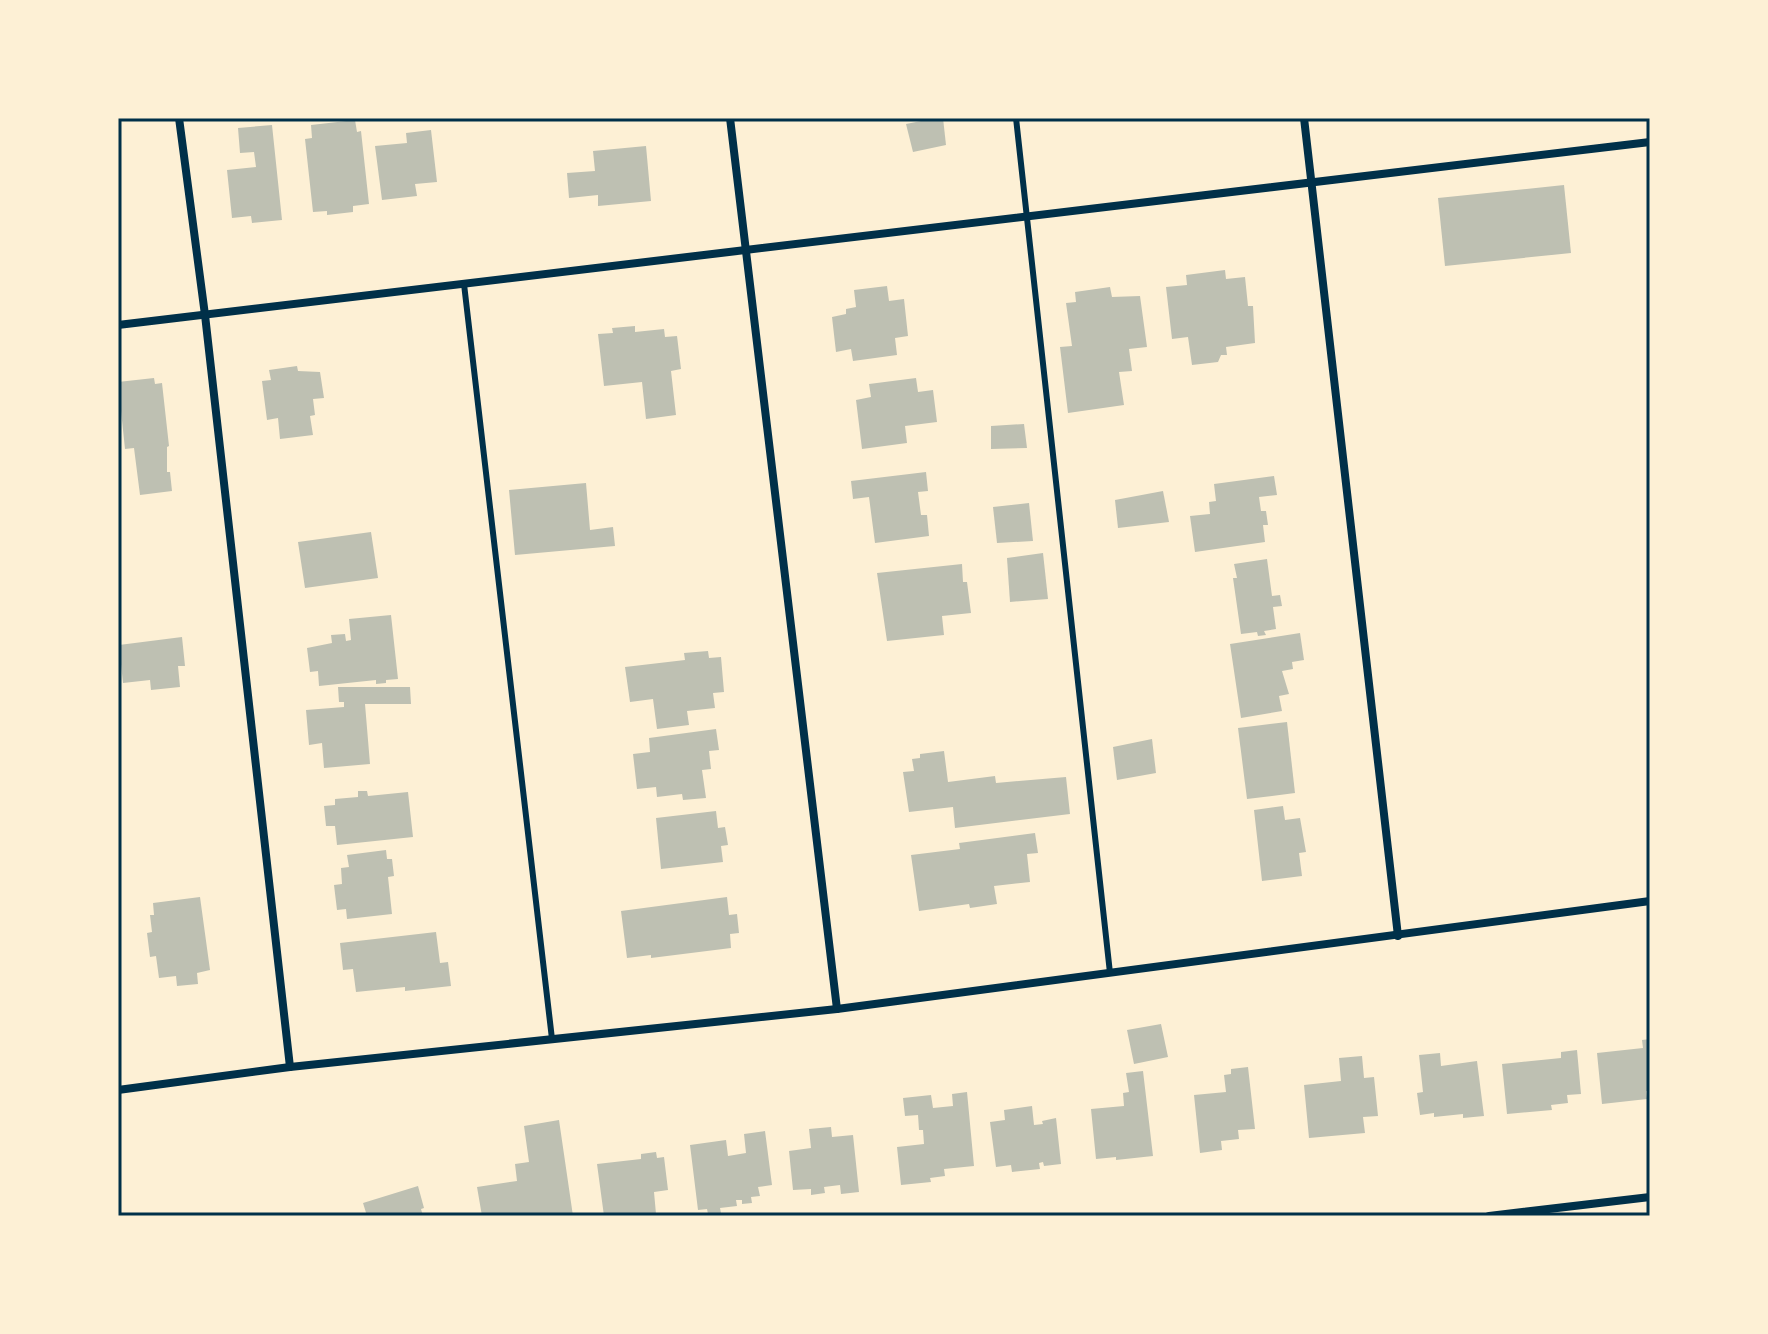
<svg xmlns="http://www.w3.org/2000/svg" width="1768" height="1334" font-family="'Roboto Condensed',sans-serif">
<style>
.building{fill:#bec0b2}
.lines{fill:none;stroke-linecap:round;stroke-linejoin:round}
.service{stroke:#003049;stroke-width:6}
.minor{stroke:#003049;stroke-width:8}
.neatline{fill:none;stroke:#003049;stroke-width:3}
</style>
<rect width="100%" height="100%" fill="#fdf0d5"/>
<g class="building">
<polygon points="936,118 943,118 946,145 913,152 906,124"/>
<polygon points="355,120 357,132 361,131 369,204 353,206 353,212 327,215 327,211 313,212 305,139 312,138 311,125"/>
<polygon points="272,125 282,220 252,223 251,216 232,218 227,170 256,167 254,152 240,153 238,128"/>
<polygon points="431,130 437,182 415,184 417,196 382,200 375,146 407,143 406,133"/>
<polygon points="646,146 651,201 598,206 598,195 569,198 567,173 595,171 593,151"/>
<polygon points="1564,185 1571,253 1445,266 1438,198"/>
<polygon points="1225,270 1226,279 1245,277 1248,306 1253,306 1255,343 1226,347 1227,355 1221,355 1218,362 1192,365 1188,337 1172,339 1166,287 1187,285 1186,275"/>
<polygon points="887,286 889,301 904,299 908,336 895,338 897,355 853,361 851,349 836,352 832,317 846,314 846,309 856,307 854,290"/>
<polygon points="1110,287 1112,297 1140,296 1147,347 1129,349 1132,371 1119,372 1124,405 1068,413 1060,347 1072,346 1066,303 1076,302 1075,292"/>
<polygon points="635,326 635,332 664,329 665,337 677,336 681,369 671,371 676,415 646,419 642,382 604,386 598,334 613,333 612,328"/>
<polygon points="297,366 298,371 320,372 324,398 313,399 315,415 310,416 313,435 280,439 278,418 267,420 262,381 271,380 269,370"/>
<polygon points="154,378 155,384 162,383 169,446 167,447 167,472 170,472 172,491 140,495 134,448 125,449 118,382"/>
<polygon points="916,378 918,392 933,390 937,422 905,426 907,443 862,449 856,400 871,397 869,384"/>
<polygon points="1024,424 1027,448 991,449 991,426"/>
<polygon points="926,472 928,491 918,492 921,515 927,515 929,536 875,543 869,497 853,499 851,481"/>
<polygon points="1274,476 1277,495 1259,497 1261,511 1266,511 1268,525 1263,525 1265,542 1195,552 1190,516 1210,514 1209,502 1216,501 1214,484"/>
<polygon points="586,483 590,530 613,527 615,546 515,555 509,490"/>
<polygon points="1163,491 1169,522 1118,528 1115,500"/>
<polygon points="1029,503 1033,541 997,543 993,507"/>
<polygon points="371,532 378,578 305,588 298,542"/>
<polygon points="1043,553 1048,599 1010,602 1007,558"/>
<polygon points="1267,559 1272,596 1280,595 1282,606 1273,607 1276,629 1264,631 1266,635 1258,636 1257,632 1241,634 1233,578 1237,578 1234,564"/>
<polygon points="962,564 963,582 967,582 971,613 942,616 944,635 887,641 877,573"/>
<polygon points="391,615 398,679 386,680 386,683 376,684 376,680 319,686 318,671 310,672 307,648 332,643 331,635 345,634 346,641 351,640 349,619"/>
<polygon points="1300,633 1304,660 1292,662 1293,669 1282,671 1289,694 1279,696 1282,711 1241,718 1230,644"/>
<polygon points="182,637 185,666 178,666 180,687 151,690 150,680 123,683 119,645"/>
<polygon points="708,651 709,658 721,657 724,692 713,693 715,708 687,711 689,725 657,729 653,699 630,702 625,667 685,660 684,653"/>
<polygon points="338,687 410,687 411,704 365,704 370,764 324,768 322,743 309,745 306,710 344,707 344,702 339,702"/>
<polygon points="1287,722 1295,793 1247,799 1238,728"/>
<polygon points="716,729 719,750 709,751 711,769 702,770 706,798 683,800 682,794 657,797 656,787 637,789 633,754 650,752 649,738"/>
<polygon points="1152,739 1156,773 1117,780 1113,747"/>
<polygon points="944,751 948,782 995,776 996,783 1066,777 1070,814 955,828 953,807 909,812 903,772 914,771 912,759 920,758 920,754"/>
<polygon points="358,791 367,791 368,796 408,792 413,837 337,845 335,826 326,826 324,806 335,805 335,799 358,797"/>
<polygon points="1283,806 1285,820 1300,818 1306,852 1299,853 1302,876 1262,881 1254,810"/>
<polygon points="716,811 718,828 725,827 728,845 721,846 723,862 661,869 656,818"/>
<polygon points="1035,833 1038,853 1027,854 1030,882 994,886 997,904 970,908 969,904 919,911 911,855 960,849 959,843"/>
<polygon points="386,850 387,859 392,859 394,876 388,877 392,914 347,919 346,909 337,910 334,885 342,884 341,868 349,867 347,855"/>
<polygon points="200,897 210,970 197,973 198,984 177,986 176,976 159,978 156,956 150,957 147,933 152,932 150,915 154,915 153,903"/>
<polygon points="727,897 729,915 737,914 739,933 730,934 731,948 651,958 651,955 627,958 621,911"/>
<polygon points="436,932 440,963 448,962 451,986 405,991 405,987 356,992 353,969 343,970 340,943"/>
<polygon points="1161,1024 1168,1057 1134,1064 1127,1030"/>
<polygon points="1650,1039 1650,1091 1646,1091 1647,1099 1602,1104 1597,1053 1643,1048 1642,1040"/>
<polygon points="1577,1050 1581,1094 1567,1095 1568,1103 1551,1105 1552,1110 1507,1114 1502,1064 1561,1058 1561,1052"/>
<polygon points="1440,1053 1441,1066 1477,1061 1484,1116 1463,1118 1463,1114 1434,1117 1434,1113 1420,1115 1417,1093 1423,1092 1419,1055"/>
<polygon points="1362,1056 1364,1078 1374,1077 1378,1116 1363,1117 1365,1133 1309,1138 1304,1085 1341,1081 1339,1058"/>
<polygon points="1248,1067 1255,1129 1238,1130 1239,1139 1221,1141 1222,1150 1200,1153 1194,1095 1226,1092 1224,1075 1231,1074 1231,1069"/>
<polygon points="1143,1071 1153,1156 1116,1160 1116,1157 1096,1159 1091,1109 1124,1106 1123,1093 1129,1092 1126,1073"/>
<polygon points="967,1092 974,1166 944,1169 945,1176 930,1178 931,1182 901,1185 897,1147 924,1144 923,1130 919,1130 918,1115 905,1116 903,1098 931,1095 933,1108 953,1106 952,1094"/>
<polygon points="1032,1106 1034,1125 1043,1124 1042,1121 1056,1118 1061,1164 1044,1166 1043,1162 1039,1163 1040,1169 1012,1172 1011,1165 996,1167 990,1122 1005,1120 1004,1110"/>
<polygon points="559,1120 573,1216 482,1216 477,1187 517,1181 515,1164 529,1162 524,1126"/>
<polygon points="831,1127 832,1137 853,1135 859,1192 841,1194 840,1185 824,1187 825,1193 811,1195 811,1189 793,1190 789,1151 811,1148 809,1129"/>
<polygon points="765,1131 772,1185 758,1187 760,1196 751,1197 752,1203 742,1204 742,1200 736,1200 737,1206 720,1208 721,1213 708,1214 707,1209 698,1210 690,1145 726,1140 728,1156 746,1153 744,1134"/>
<polygon points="656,1152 657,1158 664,1157 668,1190 654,1192 656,1214 604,1216 597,1164 641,1159 641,1154"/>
<polygon points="418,1186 424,1208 421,1209 423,1216 367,1216 363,1203"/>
</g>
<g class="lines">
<g class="service">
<polyline points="1016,118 1110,973"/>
<polyline points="464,284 552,1039"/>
</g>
<g class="minor">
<polyline points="179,118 205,315 290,1067"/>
<polyline points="730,118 837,1009"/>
<polyline points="1304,118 1398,936"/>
<polyline points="118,325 1650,142"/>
<polyline points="118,1090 290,1067 837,1009 1650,901"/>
<polyline points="1489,1216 1650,1197"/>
</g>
</g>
<rect width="1768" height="1334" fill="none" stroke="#fdf0d5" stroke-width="240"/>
<rect x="120" y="120" width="1528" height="1094" class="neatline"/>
</svg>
